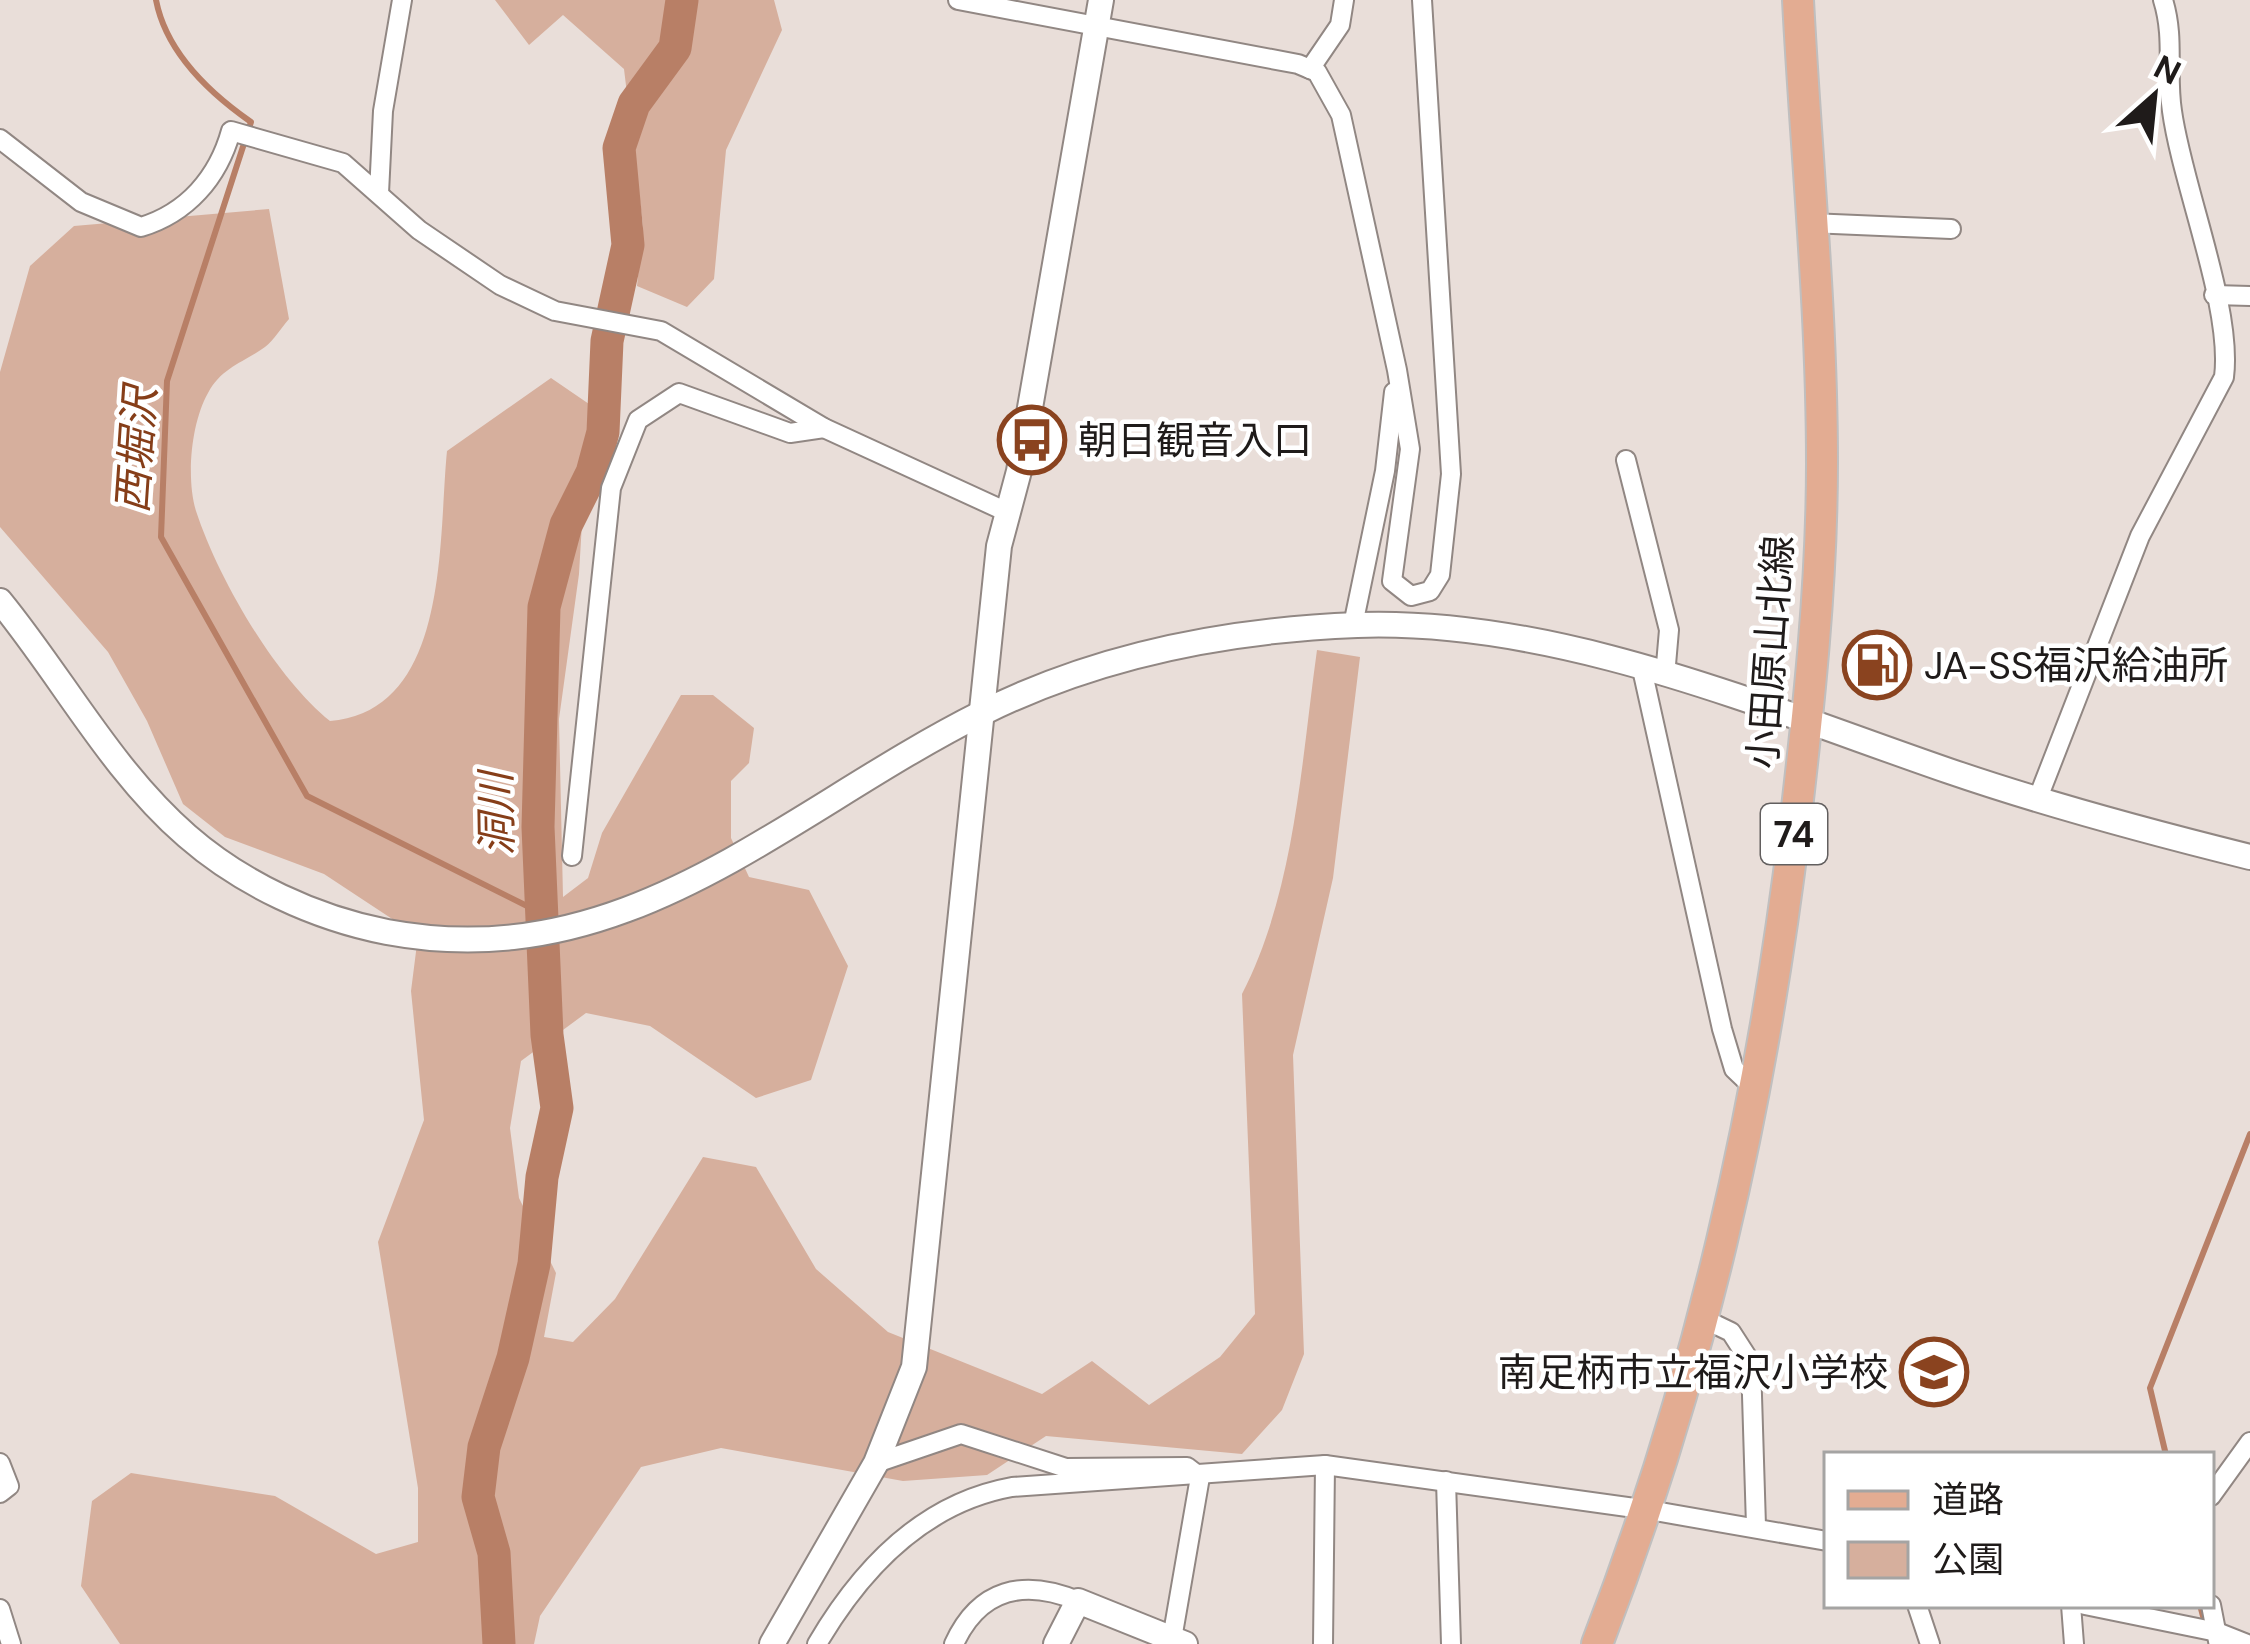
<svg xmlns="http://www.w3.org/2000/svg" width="2250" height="1644" font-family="'DM Sans','Noto Sans JP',sans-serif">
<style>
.green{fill:#d6af9d}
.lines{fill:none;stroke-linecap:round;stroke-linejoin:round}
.stream{stroke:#b87f66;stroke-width:6}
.river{stroke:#b87f66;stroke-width:33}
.minor-casing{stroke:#918783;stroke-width:22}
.tertiary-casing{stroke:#918783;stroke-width:28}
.primary-casing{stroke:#c0bfbf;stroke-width:34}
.minor{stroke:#fff;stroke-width:18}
.tertiary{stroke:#fff;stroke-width:24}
.primary{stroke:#e3ac92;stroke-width:30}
.labels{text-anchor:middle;stroke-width:9;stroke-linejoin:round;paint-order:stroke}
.shield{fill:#fff;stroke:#625f5f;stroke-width:3}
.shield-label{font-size:36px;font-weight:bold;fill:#1f1b1a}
.poi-label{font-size:39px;fill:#1f1b1a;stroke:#fff;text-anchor:start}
.street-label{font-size:39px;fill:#1f1b1a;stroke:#fff}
.water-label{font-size:42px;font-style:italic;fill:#863e19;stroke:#fff}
</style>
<rect width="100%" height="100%" fill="#e9ded9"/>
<g class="green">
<polygon points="495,0 774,0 782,30 726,150 714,279 687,307 637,286 643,226 624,69 563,15 529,45"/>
<path d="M269 209 289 319C281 328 274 340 265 347 243 363 222 367 208 393 191 423 186 478 196 511 218 578 275 677 330 721 450 711 438 541 447 451L551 378 589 404 579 574 559 719 563 897 588 878 602 833 681 695H713L754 728 749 763 731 781V838L749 877 809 890 848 966 811 1080 756 1098 650 1026 586 1013 521 1061 510 1128 519 1198 556 1273 544 1337 573 1342 615 1299 703 1157 756 1167 816 1269 888 1332 1042 1394 1092 1361 1149 1405 1220 1357 1255 1314 1242 994C1295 891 1301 764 1317 650L1360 657 1333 878 1293 1055 1304 1354 1282 1410 1242 1454 1046 1436 987 1475 903 1481 721 1448 641 1467 540 1616 534 1644H120L81 1586 92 1501 131 1473 275 1496 376 1554 418 1542V1488L378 1242 424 1120 411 991 418 936 324 874 225 837 183 804 147 721 108 652 0 527V372L30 266 74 226Z"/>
</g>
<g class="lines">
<g class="stream">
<path d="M156 0C166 52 208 92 251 122L167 381 161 537 307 796 543 914"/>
<polyline points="2166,1455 2150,1388 2250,1134"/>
<polyline points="2200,1605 2204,1620"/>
</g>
<polyline class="river" points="499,1644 494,1553 478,1497 484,1447 513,1358 534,1264 542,1177 557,1108 547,1035 538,827 544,607 566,525 592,473 603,432 607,341 628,245 619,148 634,104 675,48 682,0"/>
<defs>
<g id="minor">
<polyline points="958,0 1298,64 1317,72 1341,115 1397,370 1410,449 1392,581 1411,596 1430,591 1440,575 1451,474 1422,0"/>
<polyline points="1310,69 1340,25 1344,0"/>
<path d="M0 139 81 202 141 227C187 213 218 178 231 131L343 163 419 230 500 285 555 311 661 331 824 428 1007 512"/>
<polyline points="379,193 383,111 402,0"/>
<polyline points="1810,223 1951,229"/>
<polyline points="2214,295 2250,296"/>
<polyline points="1626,460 1669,630 1665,676"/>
<polyline points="1353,625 1385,471 1394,392"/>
<polyline points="1642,669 1722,1029 1734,1069 1756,1090"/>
<path d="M2038 798 2140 536 2224 377C2233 308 2182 185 2172 111 2166 73 2175 38 2163 0"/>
<polyline points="572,856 611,488 638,420 679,393 790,433 824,428"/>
<polyline points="1706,1320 1731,1332 1751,1363 1756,1526"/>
<polyline points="0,1463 9,1486 0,1493"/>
<polyline points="876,1463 961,1434 1066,1468 1187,1467 1200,1477 1172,1639"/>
<polyline points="1446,1481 1451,1644"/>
<polyline points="2211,1496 2250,1442"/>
<polyline points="1917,1605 1930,1644"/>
<polyline points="2071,1605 2074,1644"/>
<polyline points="2085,1605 2217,1632 2247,1644"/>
<polyline points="2211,1605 2218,1641"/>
<polyline points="0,1609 11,1644"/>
<path d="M817 1644C861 1569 923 1503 1012 1487L1325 1465 1649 1510 1827 1541"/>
<path d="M954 1644C979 1589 1023 1578 1078 1601"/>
<polyline points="1323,1644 1325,1465"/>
</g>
<g id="tertiary">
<path d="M0 601C63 678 111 770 187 836 242 884 315 918 387 932 628 977 784 812 982 713 1098 655 1228 630 1357 625 1557 618 1763 707 1949 771 2048 805 2149 832 2250 857"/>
<polyline points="772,1644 876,1463 914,1367 999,546 1019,471 1101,0"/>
<polyline points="1056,1644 1078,1601 1185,1644"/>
</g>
<path id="primary" d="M1597 1644C1700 1379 1761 1107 1795 825 1809 706 1822 583 1822 463 1822 309 1806 154 1798 0"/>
</defs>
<use href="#minor" class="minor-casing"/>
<use href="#tertiary" class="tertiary-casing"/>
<use href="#primary" class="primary-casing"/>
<use href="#minor" class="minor"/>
<use href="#tertiary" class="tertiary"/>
<use href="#primary" class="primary"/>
</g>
<defs>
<symbol id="bus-ring" viewBox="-11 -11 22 22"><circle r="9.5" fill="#fff" stroke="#8a431f" stroke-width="1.5"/><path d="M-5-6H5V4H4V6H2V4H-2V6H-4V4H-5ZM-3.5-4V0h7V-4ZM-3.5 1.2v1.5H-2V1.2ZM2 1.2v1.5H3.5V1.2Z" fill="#8a431f"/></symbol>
<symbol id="fuel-ring" viewBox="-11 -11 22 22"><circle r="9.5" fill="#fff" stroke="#8a431f" stroke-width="1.5"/><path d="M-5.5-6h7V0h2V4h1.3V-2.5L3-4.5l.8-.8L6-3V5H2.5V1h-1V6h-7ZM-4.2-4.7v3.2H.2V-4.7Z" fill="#8a431f"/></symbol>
<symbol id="school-ring" viewBox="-11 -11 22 22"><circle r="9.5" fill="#fff" stroke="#8a431f" stroke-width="1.5"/><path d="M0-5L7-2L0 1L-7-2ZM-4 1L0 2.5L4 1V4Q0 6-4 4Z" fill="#8a431f"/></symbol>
</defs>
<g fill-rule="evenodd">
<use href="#bus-ring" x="994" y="402" width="76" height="76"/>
<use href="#fuel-ring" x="1839" y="627" width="76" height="76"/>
<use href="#school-ring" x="1896" y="1334" width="76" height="76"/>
</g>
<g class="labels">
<rect class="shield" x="1761" y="804" width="66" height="60" rx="9"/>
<g class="shield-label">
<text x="1794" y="847">74</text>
</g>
<g class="poi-label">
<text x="1078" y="454">朝日観音入口</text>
<text x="1924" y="679">JA-SS福沢給油所</text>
<text x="1888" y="1386" text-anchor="end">南足柄市立福沢小学校</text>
</g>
<g class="street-label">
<text transform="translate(1770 652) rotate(-86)" y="14">小田原山北線</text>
</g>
<g class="water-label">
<text transform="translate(136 450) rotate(-86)" y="15">西堀沢</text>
<text transform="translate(496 814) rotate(-91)" y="15">洞川</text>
</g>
</g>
<rect x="1824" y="1452" width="390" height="156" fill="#ffffff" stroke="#a5a4a3" stroke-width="3"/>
<rect x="1848" y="1491" width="60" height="18" fill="#e3ac92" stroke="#a5a4a3" stroke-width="3"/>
<text x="1932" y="1512" font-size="36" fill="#1f1b1a">道路</text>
<rect x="1848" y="1542" width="60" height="36" fill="#d6af9d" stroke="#a5a4a3" stroke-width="3"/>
<text x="1932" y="1572" font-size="36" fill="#1f1b1a">公園</text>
<g transform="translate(2154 96) rotate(27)" stroke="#ffffff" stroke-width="9" paint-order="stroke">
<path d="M0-9L21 45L0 30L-21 45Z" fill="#1f1b1a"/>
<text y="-18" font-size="33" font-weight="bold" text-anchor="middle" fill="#1f1b1a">N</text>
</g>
</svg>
